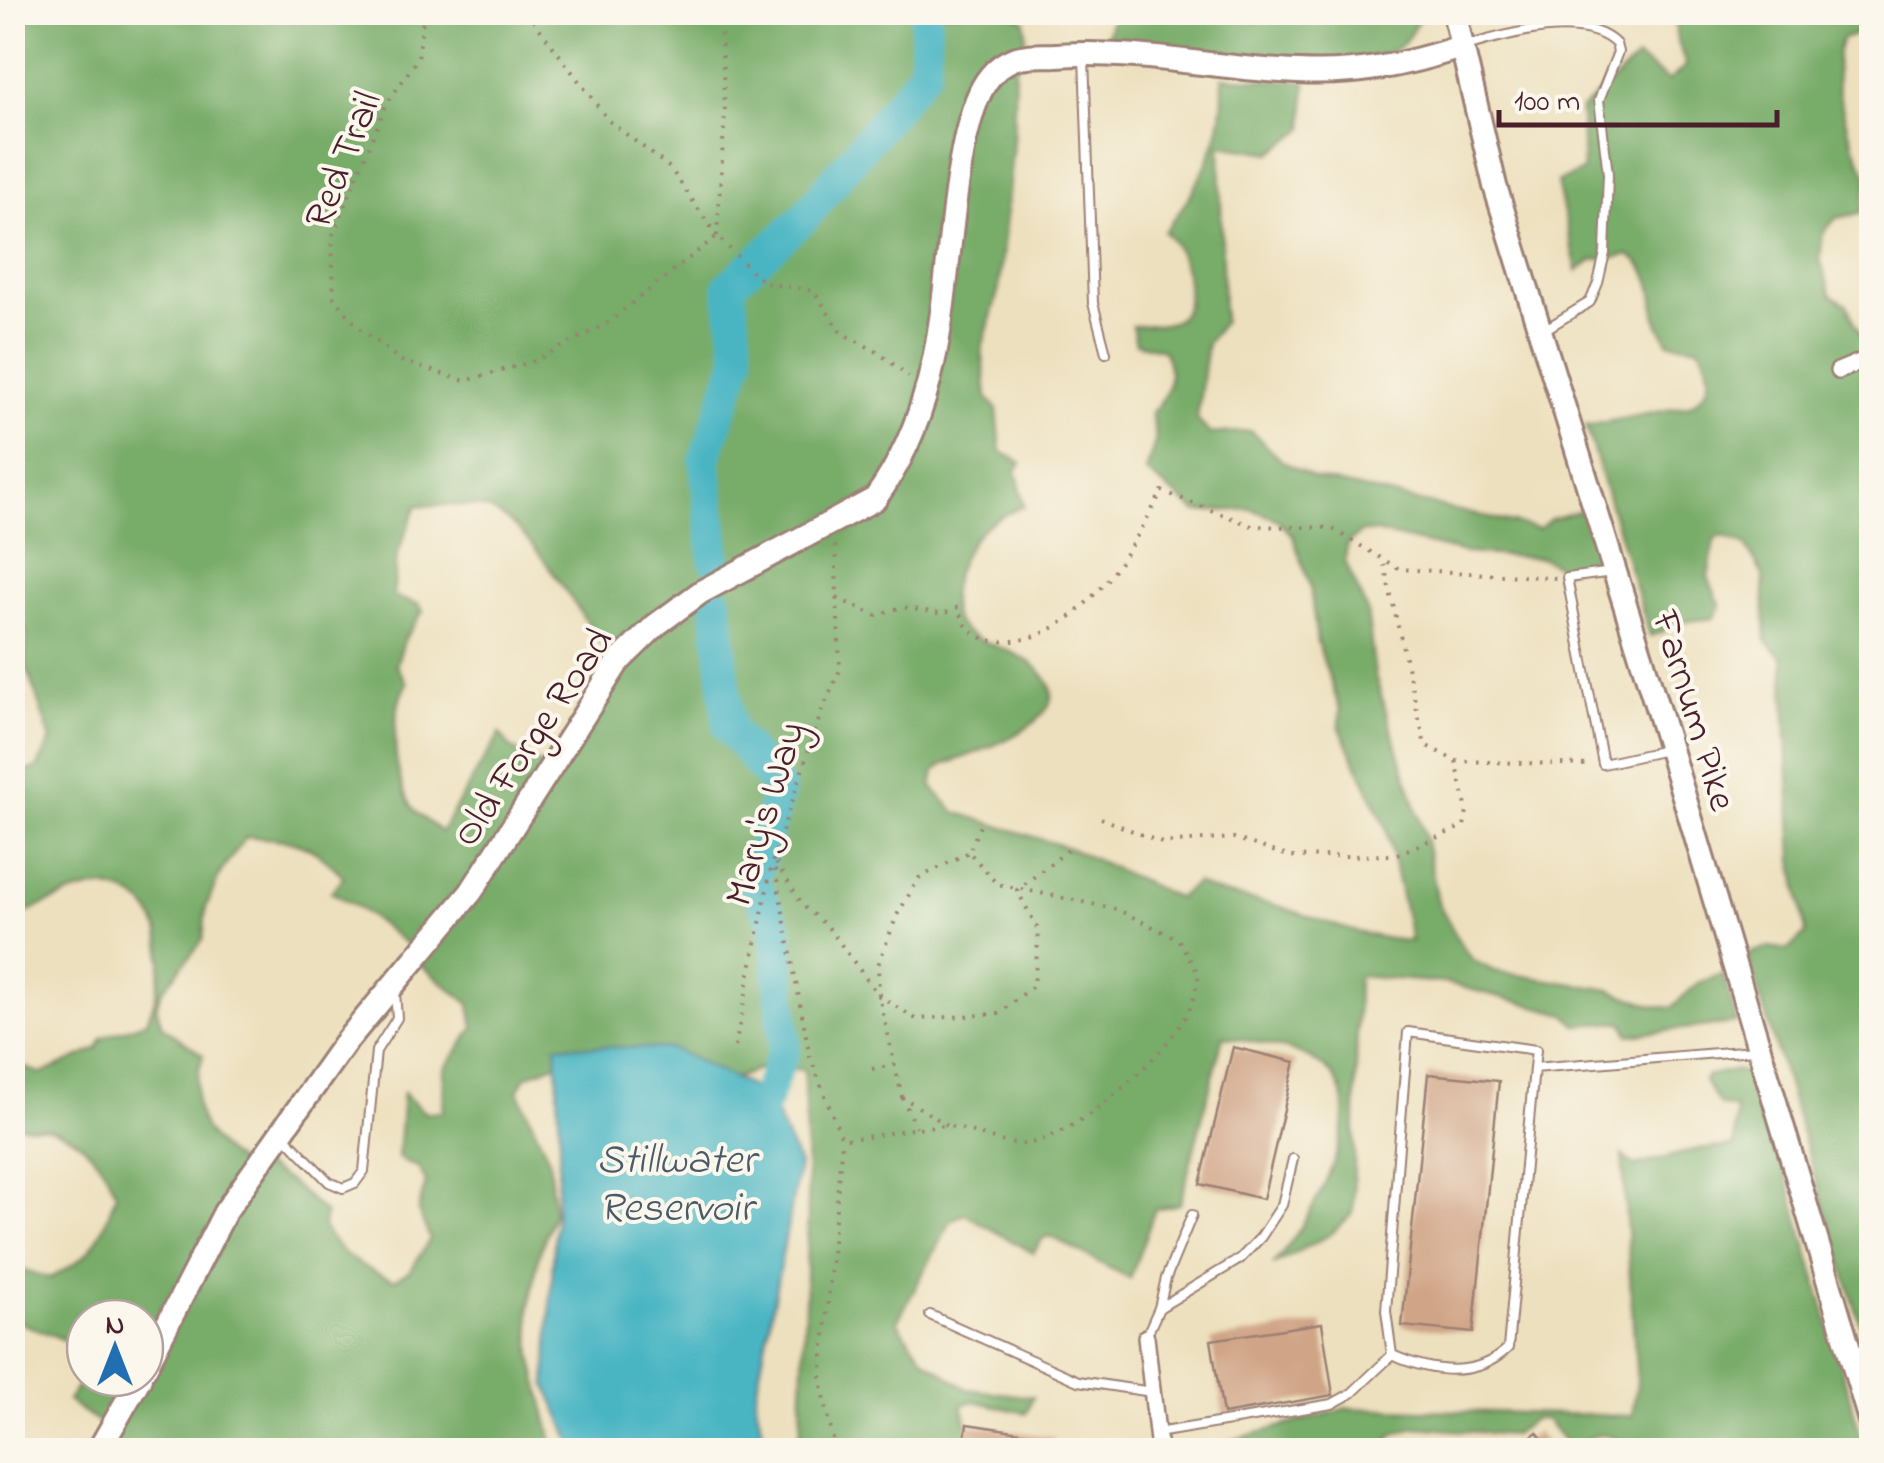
<svg xmlns="http://www.w3.org/2000/svg" width="1884" height="1463" font-family="'Indie Flower',sans-serif">
<style>
.forest{fill:#78ac69;stroke:#61664a;stroke-width:2.5;fill-rule:evenodd}
.water{fill:#48b5c3;stroke:#496a77;stroke-width:2.5}
.lines{fill:none;stroke-linecap:round;stroke-linejoin:round}
.river{stroke:#48b5c3;stroke-width:32}
.building{fill:#d0a486}
.lane-casing{stroke:#9c8074;stroke-width:12}
.street-casing{stroke:#9c8074;stroke-width:20}
.secondary-casing{stroke:#9c8074;stroke-width:28}
.path{stroke:#9c8074;stroke-width:4;stroke-dasharray:2.5 8;stroke-linecap:butt}
.lane{stroke:#fff;stroke-width:8}
.street{stroke:#fff;stroke-width:15}
.secondary{stroke:#fff;stroke-width:22}
.labels{text-anchor:middle;stroke-width:8;stroke-linejoin:round;paint-order:stroke}
.street-label{font-size:40px;fill:#4a1f2b;stroke:#fbf7ec}
.water-label{font-size:42px;font-style:italic;fill:#495b68;stroke:#fbf7ec}
</style>
<rect width="100%" height="100%" fill="#fbf7ec"/>
<filter id="ink" filterUnits="userSpaceOnUse"><feTurbulence type="fractalNoise" baseFrequency=".01" numOctaves="2"/><feDisplacementMap in="SourceGraphic" scale="20" xChannelSelector="R" yChannelSelector="G"/><feConvolveMatrix kernelMatrix="1 2 1 2 8 2 1 2 1" color-interpolation-filters="sRGB"/></filter>
<filter id="wash" filterUnits="userSpaceOnUse"><feTurbulence type="fractalNoise" baseFrequency=".0048" numOctaves="4" result="noise"/><feDisplacementMap in="SourceGraphic" scale="40" xChannelSelector="R" yChannelSelector="G"/><feGaussianBlur stdDeviation="2.25" result="paint"/><feColorMatrix in="noise" values="0 0 0 0 0 0 0 0 0 0 0 0 0 0 0 0 0 1.4 0 .05"/><feComposite in="paint" operator="in"/></filter>
<g filter="url(#wash)">
<rect width="100%" height="100%" fill="#ede0be"/>
<g class="forest">
<path d="M1005 12 1025 20 1026 55 1015 67 1013 141 999 288 982 349 987 397 997 410 1001 452 1022 463 1016 470 1024 506C990 520 973 530 959 565 927 647 996 635 1033 665 1097 715 977 752 943 765L935 771 932 787 955 812 1072 849 1178 898 1196 883C1222 898 1252 898 1281 907 1324 921 1366 939 1411 941L1386 827 1340 728V709L1317 642 1310 586 1293 536 1277 519 1251 509 1197 512 1146 472 1156 438 1151 413C1169 397 1175 372 1163 350L1136 343 1132 326C1146 325 1167 327 1179 318 1199 301 1182 245 1164 232 1198 190 1229 132 1222 77L1306 82 1304 129 1271 153 1220 145 1223 322 1207 343 1197 419 1210 434 1251 431 1282 461 1314 478 1539 529 1551 519 1585 509 1600 559 1564 570 1542 558 1465 553 1376 532H1362L1347 544 1345 561 1367 611 1375 676 1425 837 1438 902 1461 945 1473 960 1494 971 1610 990 1652 1006 1672 1007 1698 983 1723 974 1737 1023 1629 1035 1623 1022 1576 1025 1566 1014 1446 983 1358 976 1353 1213 1331 1234 1273 1265C1305 1229 1378 1111 1326 1069 1298 1046 1257 1043 1223 1036L1180 1204 1155 1209 1130 1279 1050 1236 1043 1238 1033 1253 965 1214 952 1219 897 1322 924 1359 967 1389 1033 1397 1026 1413 974 1401 962 1405 974 1450H800L808 1216 804 1070 765 1066 739 1077 718 1079 559 1062 526 1076 518 1091 549 1159 554 1212 539 1254 529 1309 532 1357 555 1450H98L109 1431 68 1401 80 1383 77 1349C58 1333 34 1331 13 1319V1267L50 1278C94 1257 101 1238 116 1193 103 1163 84 1137 50 1129 35 1125 28 1130 13 1122V1063L42 1074 97 1049 102 1038 147 1021C167 973 176 900 108 888 86 884 33 909 13 919V774L37 768 51 740 25 662 27 635 13 611 12 13ZM417 505C437 506 460 503 480 507 531 516 581 624 617 663L547 768 511 748 500 734 441 832C433 825 423 819 416 812 392 784 388 714 407 683L396 665 405 638 423 611 418 604 393 597 397 555ZM246 837C294 839 310 841 344 877L331 892 358 907 415 951 414 960 470 1004 474 1028 444 1070 443 1111 425 1113 403 1093 398 1158 418 1167 426 1182 418 1211 430 1239 411 1270 394 1280C365 1270 338 1255 323 1227L325 1213 290 1182 258 1163 249 1169C201 1140 186 1111 203 1055L162 1026 156 1007 161 992 203 940 206 906 221 872ZM85 1318H145V1378H85Z"/>
<path d="M1114 13H1422C1417 22 1410 38 1401 45 1358 84 1164 51 1104 45Z"/>
<path d="M1676 13H1871V29L1842 39C1825 73 1851 144 1868 177L1861 213 1836 218 1823 233 1820 259 1831 294 1847 305 1868 352C1859 367 1860 399 1871 412V1359L1747 954 1770 947 1788 950 1806 933 1793 859 1783 658 1766 641 1763 575 1745 544 1722 536 1715 539 1708 577 1721 607 1714 618 1687 621 1650 636 1586 426 1688 406C1715 392 1713 371 1700 347L1668 342C1664 333 1655 320 1655 312 1654 288 1650 268 1629 255L1593 260 1577 271 1557 182 1583 171 1581 110 1637 58 1669 81 1686 66 1676 35Z"/>
<path d="M1734 1070 1747 1073 1760 1085 1865 1450H1636C1604 1433 1602 1427 1571 1450L1546 1419H1535L1512 1435 1415 1427 1391 1435 1389 1441 1397 1450H1182L1204 1448 1347 1408 1632 1416 1637 1383 1622 1155 1634 1166 1698 1149 1734 1146 1736 1109 1720 1105 1704 1081 1706 1076Z"/>
</g>
<polygon class="water" points="556,1045 673,1049 767,1094 799,1165 755,1398 766,1450 575,1450 546,1384 560,1140"/>
<g class="lines">
<g class="river">
<polyline points="715,561 705,459 739,358 729,286 804,218 925,70 926,12"/>
<polyline points="716,599 729,728 779,789 754,881 776,928 785,1048 751,1136"/>
</g>
</g>
<g id="blocks">
<g class="building">
<polygon points="1233,1047 1295,1062 1263,1199 1200,1184"/>
<polygon points="1428,1074 1499,1081 1473,1333 1402,1326"/>
<polygon points="1322,1323 1333,1395 1223,1414 1211,1340"/>
<polygon points="967,1424 1054,1437 1052,1450 963,1450"/>
<polygon points="1537,1432 1551,1450 1513,1450"/>
</g>
</g>
</g>
<g filter="url(#ink)">
<use href="#blocks" fill-opacity="0" stroke="#9c8074" stroke-width="2.5"/>
<g class="lines">
<defs>
<g id="lane">
<path d="M1466 46C1504 35 1584 11 1616 44L1618 52 1599 100 1608 174 1605 253 1598 283 1590 302 1544 330"/>
<polyline points="1084,57 1093,303 1106,353"/>
<polyline points="1613,572 1567,578 1603,764 1666,750"/>
<path d="M1534 1068 1536 1050 1408 1032 1386 1311 1392 1355C1431 1372 1475 1380 1508 1348L1534 1068 1754 1050"/>
<polyline points="282,1134 329,1182 343,1188 355,1183 364,1171 376,1051 397,1018 395,992"/>
<polyline points="1159,1308 1166,1278 1192,1215"/>
<polyline points="930,1315 1078,1381 1152,1392"/>
<polyline points="1146,1337 1159,1308 1240,1259 1261,1237 1282,1205 1293,1159"/>
<polyline points="1157,1433 1332,1404 1352,1393 1392,1355"/>
</g>
<g id="street">
<polyline points="1838,371 1872,357"/>
<polyline points="1146,1337 1159,1450"/>
</g>
<g id="secondary">
<polyline points="1454,12 1495,186 1669,746 1872,1427"/>
<path d="M145 1368 225 1212 344 1044 471 892 618 662 656 625 701 592 875 499C956 388 938 262 966 136 973 107 982 73 1011 60 1024 54 1041 56 1056 55 1137 49 1217 69 1298 72 1357 75 1405 65 1461 47"/>
<polyline points="99,1450 140,1378"/>
</g>
</defs>
<use href="#lane" class="lane-casing"/>
<use href="#street" class="street-casing"/>
<use href="#secondary" class="secondary-casing"/>
<g class="path">
<polyline points="424,12 418,58 386,105 332,237 334,297 357,326 401,361 465,381 534,361 606,324 717,236 764,283 814,291 841,333 878,352 909,377"/>
<polyline points="527,12 609,121 670,168 717,236"/>
<polyline points="717,236 725,112 720,12"/>
<path d="M837 598 877 616 901 607 944 614 958 607C962 625 975 639 994 641 1076 649 1130 552 1162 491L1252 526 1331 528 1399 569 1556 578"/>
<polyline points="1456,761 1591,765"/>
<polyline points="1101,818 1162,843 1234,838 1291,857 1395,855 1464,826 1467,811 1456,761 1425,745 1384,565"/>
<path d="M773 859 810 1057 842 1139C879 1138 906 1127 940 1126 968 1125 996 1145 1023 1144 1073 1141 1166 1056 1188 1012 1194 1002 1196 987 1199 975L1178 939 1116 909 997 884 969 852 981 823"/>
<polyline points="776,863 804,907 828,927 879,996 916,1019 999,1014 1034,985 1039,931 1017,890 1072,847"/>
<polyline points="735,1047 773,859 821,713 840,670 835,543"/>
<polyline points="872,1069 895,1065"/>
<polyline points="902,1097 916,1127"/>
<polyline points="947,1125 902,1097 879,996 878,965 897,915 919,878 969,852"/>
<polyline points="835,1450 821,1380 842,1139"/>
</g>
<use href="#lane" class="lane"/>
<use href="#street" class="street"/>
<use href="#secondary" class="secondary"/>
</g>
</g>
<g class="labels">
<g class="street-label">
<text transform="translate(341 159) rotate(-68)" y="14">Red Trail</text>
<text transform="translate(1696 710) rotate(73)" y="14">Farnum Pike</text>
<text transform="translate(531 736) rotate(-56)" y="14">Old Forge Road</text>
<text transform="translate(763 813) rotate(-73)" y="14">Mary's Way</text>
</g>
<g class="water-label">
<text x="676" y="1172">Stillwater<tspan x="676" dy="48">Reservoir</tspan></text>
</g>
</g>
<rect width="1884" height="1463" fill="none" stroke="#fbf7ec" stroke-width="50"/>
<g transform="translate(115 1348)"><circle r="48" fill="#fbf7ec" stroke="#b4a19f" stroke-width="2.5"/>
<path d="M0-8L18 38L0 25L-18 38Z" fill="#1f6fb2"/>
<text y="-15" font-size="28" font-weight="bold" text-anchor="middle" fill="#4a1f2b">N</text>
</g>
<path d="M1499 110v15h278v-15" fill="none" stroke="#4a1f2b" stroke-width="5"/>
<text x="1514" y="110" font-size="30" fill="#4a1f2b" stroke="#fbf7ec" stroke-width="8" paint-order="stroke">100 m</text>
</svg>
